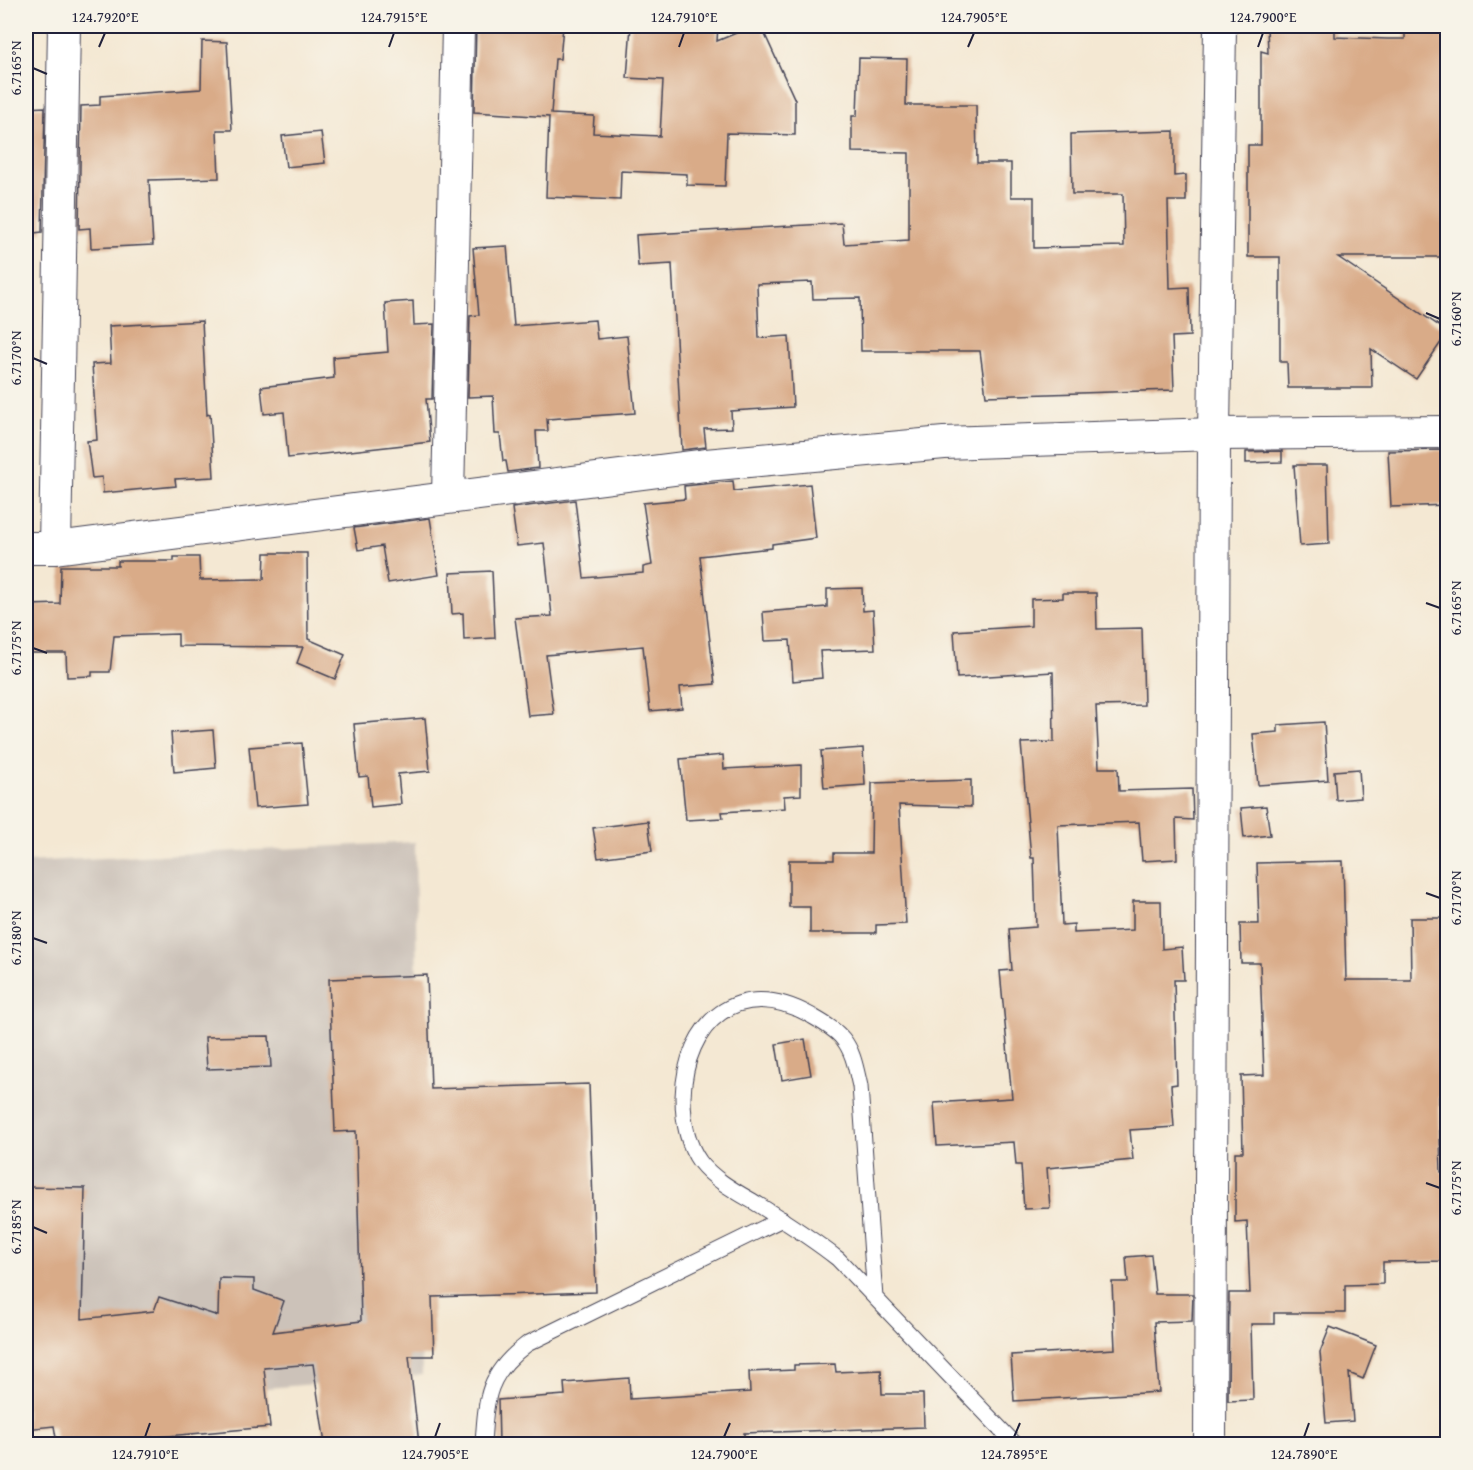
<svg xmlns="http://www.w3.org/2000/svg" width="1473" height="1470" font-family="'Gentium Book Plus',serif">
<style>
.industrial{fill:#ccc2b9}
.building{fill:#d9ab88}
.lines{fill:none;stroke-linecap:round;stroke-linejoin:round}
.service-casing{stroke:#424052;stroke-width:17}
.minor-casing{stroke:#424052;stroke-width:34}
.service{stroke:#fff;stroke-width:15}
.minor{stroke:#fff;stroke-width:32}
.ticks{fill:none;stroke:#22223b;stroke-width:2}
.neatline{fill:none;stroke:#22223b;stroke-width:2}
.ticks-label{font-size:15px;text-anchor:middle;fill:#22223b}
</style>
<rect width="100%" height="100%" fill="#f7f3e8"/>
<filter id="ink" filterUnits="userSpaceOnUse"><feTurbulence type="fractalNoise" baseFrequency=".0167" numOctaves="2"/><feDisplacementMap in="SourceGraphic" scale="12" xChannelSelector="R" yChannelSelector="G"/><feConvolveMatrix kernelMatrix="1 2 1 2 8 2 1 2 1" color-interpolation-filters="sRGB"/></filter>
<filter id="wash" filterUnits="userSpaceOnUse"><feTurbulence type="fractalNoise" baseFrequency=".008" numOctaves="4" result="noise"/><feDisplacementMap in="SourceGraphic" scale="24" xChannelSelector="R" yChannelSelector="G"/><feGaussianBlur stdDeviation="1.35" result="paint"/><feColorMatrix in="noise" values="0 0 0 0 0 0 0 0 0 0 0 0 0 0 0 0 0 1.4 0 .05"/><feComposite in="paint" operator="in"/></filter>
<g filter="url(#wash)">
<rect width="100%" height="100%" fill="#f4e8d3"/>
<polygon class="industrial" points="415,842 422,1375 26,1408 26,862"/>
<g id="blocks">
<g class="building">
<polygon points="476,26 563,26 560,59 555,59 551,114 594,116 593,133 660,136 663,80 627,78 631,26 718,26 717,41 753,26 761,26 795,100 795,135 727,133 725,186 687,185 687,174 621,171 620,200 546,197 549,117 474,112"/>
<polygon points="1267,26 1335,26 1335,37 1387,39 1405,39 1405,26 1448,26 1448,257 1338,257 1448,332 1416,379 1371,349 1372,388 1288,388 1287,362 1280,362 1280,257 1248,257 1248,145 1261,145 1261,51 1268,53"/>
<polygon points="202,41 227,42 232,130 217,130 219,178 149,180 153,245 91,248 90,228 79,229 81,106 100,105 100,96 201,89"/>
<polygon points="859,58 907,59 906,105 976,105 977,163 1011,163 1011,197 1034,197 1034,248 1124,246 1123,194 1072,194 1071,134 1174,131 1174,176 1186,175 1186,201 1168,201 1170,288 1189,287 1190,336 1172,337 1174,390 986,396 980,351 861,351 860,298 813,299 812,282 757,284 759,338 789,336 793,407 731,411 732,428 704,429 706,447 682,450 672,264 638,266 636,235 842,223 844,244 909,240 909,153 852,152 852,116 857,116"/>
<polygon points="45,107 42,232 26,234 26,108"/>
<polygon points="321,132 325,163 286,167 282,136"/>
<polygon points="507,246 514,326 595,320 597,339 627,336 635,413 547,419 548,431 536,431 538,468 508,472 506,461 503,461 500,434 495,434 493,396 468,397 470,316 479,315 473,248"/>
<polygon points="413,301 414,325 434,324 432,399 426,399 430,442 288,458 284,412 264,414 261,387 334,378 333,357 388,352 385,303"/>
<polygon points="202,321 207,415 210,414 214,477 175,479 176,486 103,493 102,477 92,478 87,441 97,440 92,364 111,363 109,326"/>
<polygon points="1448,450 1448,505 1391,507 1388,451"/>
<polygon points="1282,451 1282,462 1246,463 1246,452"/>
<polygon points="1294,465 1327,465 1329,544 1300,546"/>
<polygon points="733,481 734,491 810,484 816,538 772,544 772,548 700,556 715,684 680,687 682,708 650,711 643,646 546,655 554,714 528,716 515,618 552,616 544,543 517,546 512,508 575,500 584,578 643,573 643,567 652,565 643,503 685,499 684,486"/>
<polygon points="430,518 439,575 388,583 382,546 358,550 354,528"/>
<polygon points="265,553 307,553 308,639 345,655 335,679 297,663 303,647 178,646 178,634 114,636 110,672 92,672 92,676 67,677 66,653 29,653 29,605 60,604 61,566 118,566 118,561 174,561 174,557 199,557 200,580 264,579"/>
<polygon points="492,571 495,638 464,640 463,613 452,614 450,573"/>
<polygon points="862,588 863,611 873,610 875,649 820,651 822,678 793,681 790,640 765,641 763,612 827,607 827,589"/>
<polygon points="1063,593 1096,593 1097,629 1142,628 1144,705 1096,706 1099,768 1118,768 1119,791 1192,789 1193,820 1176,819 1177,859 1142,861 1139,822 1058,825 1062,925 1074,924 1074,933 1133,930 1133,901 1161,901 1162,949 1182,947 1184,980 1174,980 1177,1084 1171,1085 1174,1127 1130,1130 1133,1160 1047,1168 1050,1208 1024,1209 1021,1165 1016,1165 1014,1142 937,1146 934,1103 1012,1098 1000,971 1012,970 1009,929 1036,927 1034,858 1031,858 1021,743 1054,742 1053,672 957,678 954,631 1031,626 1031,599 1063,598"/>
<polygon points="425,718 430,771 398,774 401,804 371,807 368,776 359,777 354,724"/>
<polygon points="1324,722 1328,780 1258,785 1253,734 1278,732 1278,725"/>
<polygon points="213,730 216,768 174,772 171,733"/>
<polygon points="302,743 308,804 255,808 249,747"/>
<polygon points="863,748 865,785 824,788 821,751"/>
<polygon points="723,755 724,769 801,765 801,795 784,796 785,808 722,812 723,818 686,820 680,759"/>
<polygon points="1359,769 1361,798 1336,800 1334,771"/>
<polygon points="971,780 971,807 899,805 906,924 876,925 876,933 810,933 810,907 789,907 789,860 834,860 834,853 871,853 872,783"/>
<polygon points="1266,806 1270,835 1244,838 1241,808"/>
<polygon points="648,821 652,851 598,858 593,828"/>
<polygon points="1343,861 1346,980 1411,980 1410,918 1448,918 1448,1097 1439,1097 1441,1172 1448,1171 1448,1261 1383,1262 1383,1284 1345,1285 1345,1313 1274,1313 1274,1324 1251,1324 1253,1400 1228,1401 1229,1293 1250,1293 1247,1221 1235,1222 1235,1152 1243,1152 1241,1076 1264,1075 1260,963 1241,963 1240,924 1259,924 1257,863"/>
<polygon points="427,975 431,1089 589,1084 596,1292 432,1297 434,1356 409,1356 419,1444 325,1444 313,1364 264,1368 270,1427 146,1438 146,1444 57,1444 54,1426 26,1429 26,1187 85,1188 82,1319 154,1311 159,1297 218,1316 219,1278 254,1279 254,1290 284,1301 273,1332 361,1321 356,1131 335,1132 329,979"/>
<polygon points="269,1036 271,1067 207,1069 205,1037"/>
<polygon points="805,1039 811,1075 782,1080 776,1044"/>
<polygon points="1151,1255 1155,1294 1193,1294 1192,1321 1154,1322 1159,1392 1014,1401 1011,1355 1115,1349 1112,1282 1128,1282 1126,1257"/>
<polygon points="1330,1327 1376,1345 1363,1379 1349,1373 1353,1421 1326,1423 1320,1352"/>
<polygon points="835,1364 836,1372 881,1370 882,1394 923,1394 924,1427 744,1433 744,1438 623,1444 499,1444 498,1400 565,1395 564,1383 629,1378 630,1399 750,1392 749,1372 794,1370 794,1365"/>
</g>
</g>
</g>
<g filter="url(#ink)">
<use href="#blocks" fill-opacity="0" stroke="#424052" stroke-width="1.5"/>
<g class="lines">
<defs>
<g id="service">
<path d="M875 1298 860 1086C856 1070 854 1053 843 1039 835 1029 822 1022 810 1015 739 975 685 1022 683 1097 683 1119 687 1144 700 1162 715 1181 739 1193 759 1205 786 1222 813 1239 838 1259L1015 1444"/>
<path d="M483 1444C486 1397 487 1374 527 1344L782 1219"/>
</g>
<g id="minor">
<polyline points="448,497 458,26"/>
<polyline points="26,548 55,548 706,465 944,443 1214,434 1448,432"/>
<polyline points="55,548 64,26"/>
<polyline points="1210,1444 1214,434 1220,26"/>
</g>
</defs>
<use href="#service" class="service-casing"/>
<use href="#minor" class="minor-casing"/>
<use href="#service" class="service"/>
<use href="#minor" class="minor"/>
</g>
</g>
<path class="ticks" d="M99 47 105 33M389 47 394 33M679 47 684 33M968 47 974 33M1258 47 1263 33M33 68 47 74M1426 313 1440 319M33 358 47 364M1426 603 1440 608M33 648 47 653M1426 893 1440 898M33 938 47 943M1426 1183 1440 1188M33 1227 47 1233M145 1437 150 1423M435 1437 440 1423M724 1437 730 1423M1014 1437 1020 1423M1304 1437 1309 1423"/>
<rect width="1473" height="1470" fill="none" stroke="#f7f3e8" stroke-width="66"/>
<rect x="33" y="33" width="1407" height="1404" class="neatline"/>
<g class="ticks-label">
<text x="105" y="22">124.7920°E</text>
<text x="394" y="22">124.7915°E</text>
<text x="684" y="22">124.7910°E</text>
<text x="974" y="22">124.7905°E</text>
<text x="1263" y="22">124.7900°E</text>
<text transform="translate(16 68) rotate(-90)" y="5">6.7165°N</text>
<text transform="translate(1456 319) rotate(-90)" y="5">6.7160°N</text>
<text transform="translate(16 358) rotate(-90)" y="5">6.7170°N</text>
<text transform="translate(1456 608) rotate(-90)" y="5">6.7165°N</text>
<text transform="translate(16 648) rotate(-90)" y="5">6.7175°N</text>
<text transform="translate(1456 898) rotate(-90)" y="5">6.7170°N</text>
<text transform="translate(16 938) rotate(-90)" y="5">6.7180°N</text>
<text transform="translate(1456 1188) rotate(-90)" y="5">6.7175°N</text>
<text transform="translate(16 1227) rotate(-90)" y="5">6.7185°N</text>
<text x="145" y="1459">124.7910°E</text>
<text x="435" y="1459">124.7905°E</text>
<text x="724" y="1459">124.7900°E</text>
<text x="1014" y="1459">124.7895°E</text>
<text x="1304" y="1459">124.7890°E</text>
</g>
</svg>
